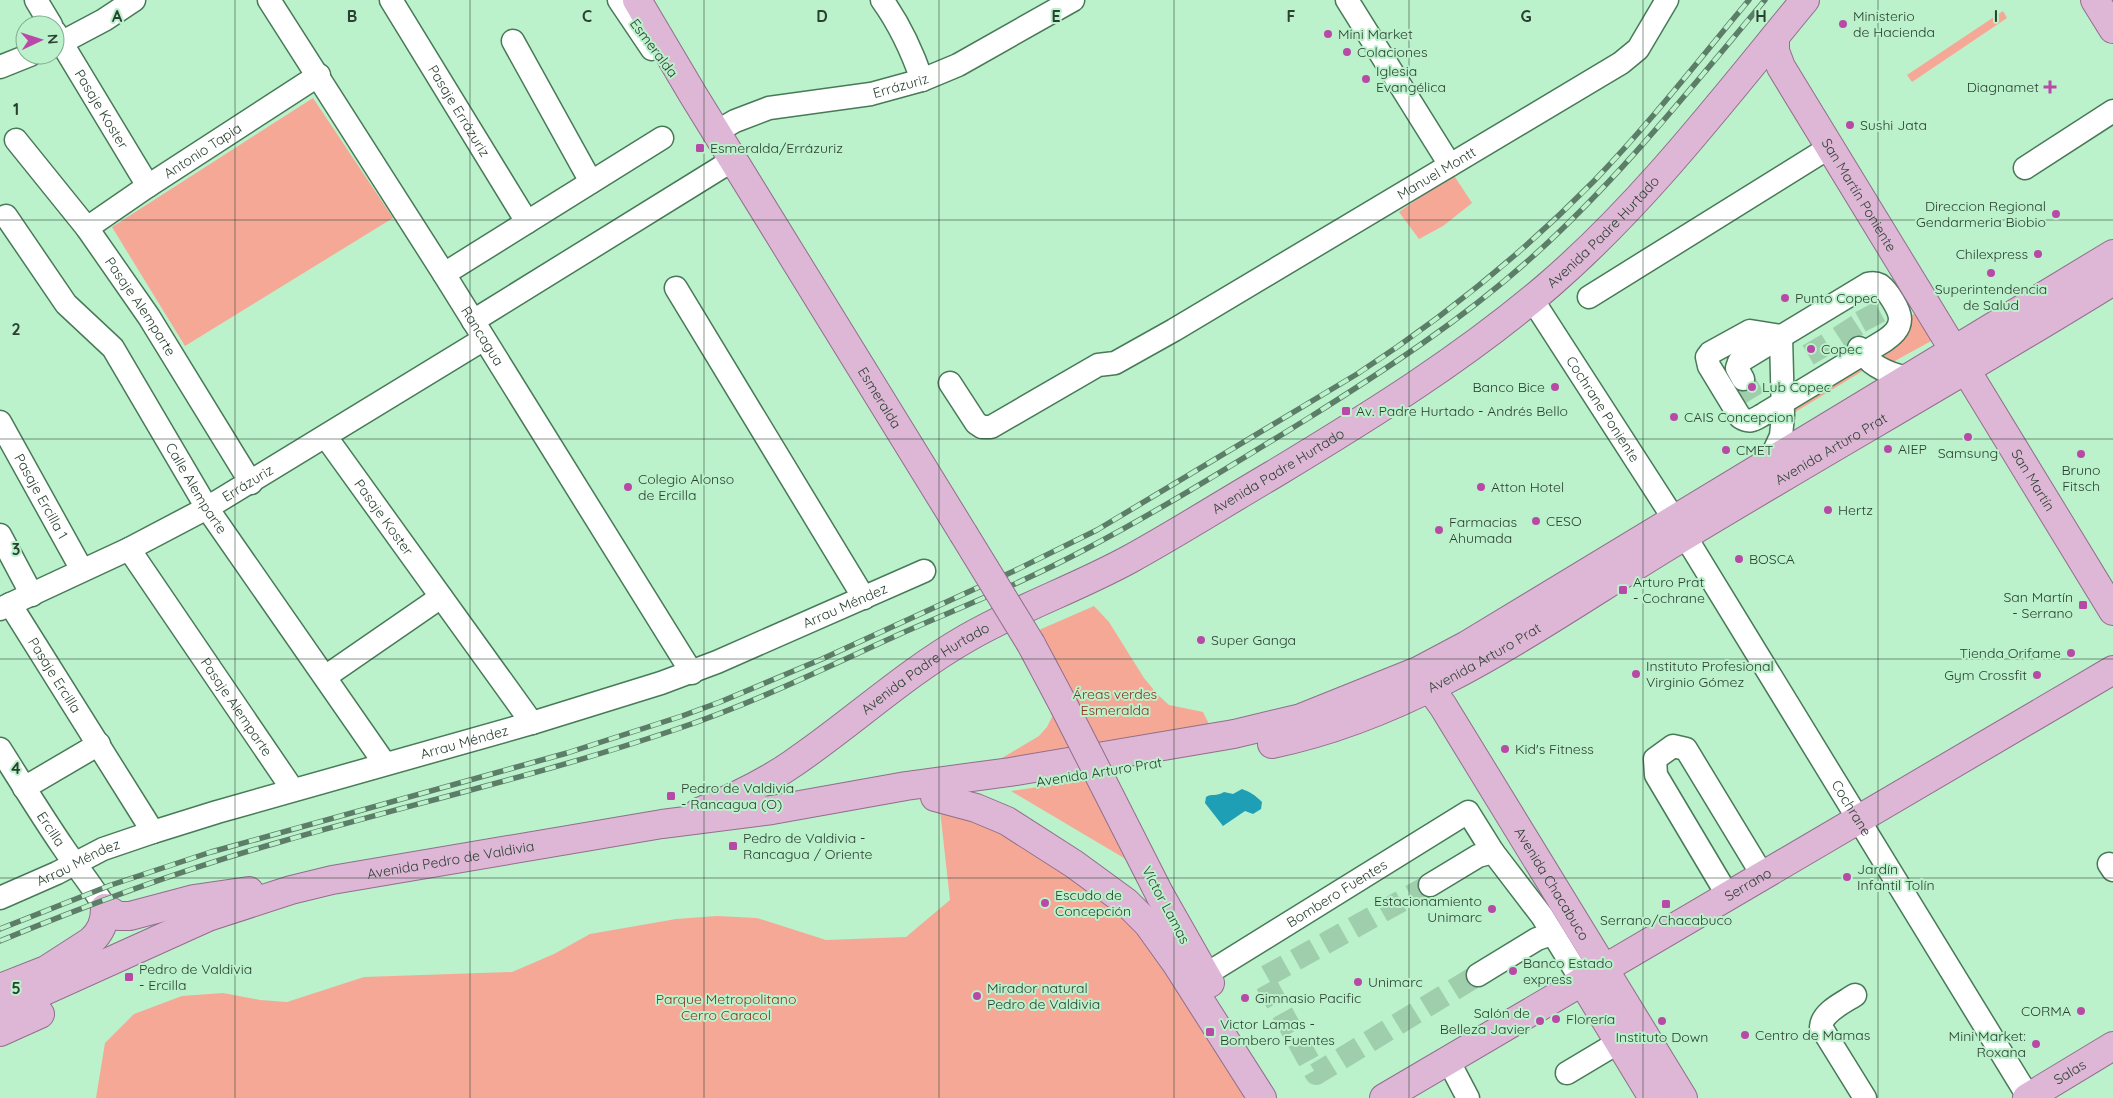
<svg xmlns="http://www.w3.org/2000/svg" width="2113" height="1098" font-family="Quicksand,sans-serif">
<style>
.green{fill:#f6a896}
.water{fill:#1e9fb6}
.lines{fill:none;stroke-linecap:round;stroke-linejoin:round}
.minor-tunnel{stroke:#9eceac;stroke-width:22;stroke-dasharray:22 11;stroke-linecap:butt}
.minor-casing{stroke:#487a58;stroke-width:25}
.major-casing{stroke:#916e8b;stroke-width:30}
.minor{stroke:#fff;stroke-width:22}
.major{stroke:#deb7d7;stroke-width:28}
.rail-casing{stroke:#5c7d67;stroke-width:5.5}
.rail{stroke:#bbf1cb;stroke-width:4;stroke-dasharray:11;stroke-linecap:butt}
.major-bridge-casing{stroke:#916e8b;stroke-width:30;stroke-linecap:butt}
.major-bridge{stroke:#deb7d7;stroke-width:28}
.grid{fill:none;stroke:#2a4031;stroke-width:1;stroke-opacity:0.55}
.poi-dot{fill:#b849a7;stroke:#bbf1cb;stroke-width:2}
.labels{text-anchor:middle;stroke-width:4;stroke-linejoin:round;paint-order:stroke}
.poi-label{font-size:14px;fill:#2a4031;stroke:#bbf1cb;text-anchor:start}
.street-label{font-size:14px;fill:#2a4031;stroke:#bbf1cb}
.park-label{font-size:14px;fill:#8d301b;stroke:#bbf1cb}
.grid-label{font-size:16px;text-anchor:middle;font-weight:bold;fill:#2a4031;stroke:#bbf1cb;stroke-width:4;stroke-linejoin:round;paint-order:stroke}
</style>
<rect width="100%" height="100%" fill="#bbf1cb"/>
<g class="green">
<polygon points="2003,11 2007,18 1912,82 1907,75"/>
<polygon points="313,98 393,218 185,346 112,227"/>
<polygon points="1453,174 1472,203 1443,226 1419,239 1399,212"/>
<polygon points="1917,311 1933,340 1893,362 1878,354 1910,331 1908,319"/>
<polygon points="1862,359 1874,364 1792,414 1792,400"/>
<polygon points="1094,606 1109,622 1144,678 1158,695 1169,705 1203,712 1210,726 1105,741 1014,769 970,777 1039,736 1047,727 1054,713 1078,701 1039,630"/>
<polygon points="1086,780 1129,861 1011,791"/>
<polygon points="940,810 1005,829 1138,926 1249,1098 96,1098 105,1043 134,1014 182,996 223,993 260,1000 287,1002 364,977 512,972 554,954 590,934 676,919 717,916 757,918 826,940 906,937 950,900"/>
</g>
<path class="water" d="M1242 789C1250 792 1255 795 1262 802L1261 809 1253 814 1245 811 1223 826 1205 803 1206 797C1212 793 1216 797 1224 792L1233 794Z"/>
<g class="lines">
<g class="minor-tunnel">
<polyline points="1865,307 1880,335"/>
<polyline points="1842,322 1859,348"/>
<polyline points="1812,340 1828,367"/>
<polyline points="1743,379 1757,402"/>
<polyline points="1430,885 1263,978 1316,1074 1478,975"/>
</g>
<defs>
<g id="minor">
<polyline points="36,0 51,25"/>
<path id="s1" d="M269 0 444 274 692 673"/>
<path id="s2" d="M391 0 527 222"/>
<polyline points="619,0 652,49"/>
<path d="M882 0C900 25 912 51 922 80"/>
<polyline points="1347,0 1450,165"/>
<path id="s3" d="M55 32 148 186"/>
<polyline points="513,41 591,182"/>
<polyline points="55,46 104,20 134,0"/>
<polyline points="0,67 30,55"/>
<path id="s4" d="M716 132 735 121 769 108 871 94 922 80 958 65 1073 0"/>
<path id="s5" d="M16 140 87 228 149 317 251 483"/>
<polyline points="2025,168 2113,111"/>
<path id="s6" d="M6 216 66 304 113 348 207 508 385 764"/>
<path id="s7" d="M87 228 148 186 319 75"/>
<polyline points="444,274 662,138"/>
<polyline points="676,288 864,598"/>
<polyline points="1589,297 1830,147"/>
<path id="s8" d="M1532 299 1685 536 2029 1098"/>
<polyline points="473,321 733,160"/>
<path d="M1859 348C1869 366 1889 374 1908 378"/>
<path d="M1743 379 1737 368 1739 362 1868 284C1872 283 1876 283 1880 285 1888 291 1900 310 1900 319 1900 330 1891 336 1884 341L1764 414C1755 419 1750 424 1740 417L1709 366 1707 357 1710 353 1750 331 1781 336"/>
<path id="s9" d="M950 383 976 423 982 427H991L1098 365 1115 363 1174 330 1621 63 1638 49 1667 0"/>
<path id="s10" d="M0 422 82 570"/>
<path id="s11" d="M326 437 532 723"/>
<polyline points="1769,462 1781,436 1783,415 1781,336"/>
<polyline points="0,535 32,595"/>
<path id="s12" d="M129 549 293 790"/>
<path id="s13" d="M10 604 153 832"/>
<path id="s14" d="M0 609 129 549 207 508 484 339"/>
<polyline points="325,677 441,597"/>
<path id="s15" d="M0 749C21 782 41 815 63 847 77 868 93 886 105 908"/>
<polyline points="24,788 99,744"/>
<polyline points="2109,864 2113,870"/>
<polyline points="1430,885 1478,856 1493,852"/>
<polyline points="1728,896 1656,775 1655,759 1673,746 1686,749 1763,876"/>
<path id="s16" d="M0 898 57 873 103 849 153 832 217 812 532 723 661 683 717 662 924 571"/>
<path id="s17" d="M1205 975 1468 812 1493 852 1542 916 1582 981"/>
<polyline points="1478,975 1537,939 1546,936 1554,936"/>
<path d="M1855 995C1843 1003 1822 1012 1821 1027L1865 1098"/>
<polyline points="1448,1060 1468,1098"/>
<polyline points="1567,1073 1619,1042"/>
</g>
<g id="major">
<path id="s18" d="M637 0 692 93 963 533"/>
<polyline points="2095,0 2113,29"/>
<path id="s19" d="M1775 37V51L1781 67 2113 611"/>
<polyline points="1031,644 1064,706"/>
<path id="s20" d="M1420 674 1443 706 1683 1098"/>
<path id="s21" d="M1272 744C1419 714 1542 623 1668 546 1816 456 1966 372 2113 281"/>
<polyline points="935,797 976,808 1007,821 1074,864 1126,902 1148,924 1176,963 1262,1098"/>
<path id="s22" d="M699 812C731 799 763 784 792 764 851 724 904 674 967 638 1019 608 1077 588 1130 559 1179 532 1226 502 1274 474 1370 416 1464 358 1549 285 1646 201 1724 98 1805 0"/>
<polyline points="1160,895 1210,983"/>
<polyline points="105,908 118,916 130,916 194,899 249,891"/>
<polyline points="1582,981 1653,1098"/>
<path d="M0 988 46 970 91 941C101 932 105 922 105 908"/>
<path id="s23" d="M0 1011 208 917 291 890 332 880 662 824 772 810 906 786 1010 772 1234 734 1301 718 1418 671 1467 645 2113 254"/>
<polyline points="0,1032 40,1014"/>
<path id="s24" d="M1384 1098 2113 670"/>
<path id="s25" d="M2027 1098 2113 1046"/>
</g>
</defs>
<use href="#minor" class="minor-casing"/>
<use href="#major" class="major-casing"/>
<use href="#minor" class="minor"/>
<use href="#major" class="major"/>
<defs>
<g id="rail">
<path d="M0 929 111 885 211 852 567 753 682 716 720 702 822 659 1014 571 1097 530 1357 374C1443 318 1522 254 1594 181 1649 124 1698 61 1749 0"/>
<path d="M0 941C92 903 184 869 280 842 411 804 544 774 674 730 752 704 825 668 900 634 962 607 1026 581 1086 549 1162 509 1234 464 1307 419 1385 370 1462 320 1531 258 1618 180 1690 89 1765 0"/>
</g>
</defs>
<use href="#rail" class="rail-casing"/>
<use href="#rail" class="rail"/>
<defs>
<g id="major-bridge">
<polyline points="963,533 1031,644"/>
<polyline points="1064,706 1160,895"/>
</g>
</defs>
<use href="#major-bridge" class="major-bridge-casing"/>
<use href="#major-bridge" class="major-bridge"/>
</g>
<path class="grid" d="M235 0V1098M470 0V1098M704 0V1098M939 0V1098M1174 0V1098M1409 0V1098M1643 0V1098M1878 0V1098M0 220H2113M0 439H2113M0 659H2113M0 878H2113"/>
<g class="poi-dot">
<circle cx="1843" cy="24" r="5"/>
<circle cx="1328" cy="34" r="5"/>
<circle cx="1347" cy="52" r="5"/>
<circle cx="1366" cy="79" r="5"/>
<path d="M2047.5 79.5h5v5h5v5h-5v5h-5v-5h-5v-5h5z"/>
<circle cx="1850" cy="125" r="5"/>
<rect x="695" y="143" width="10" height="10" rx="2.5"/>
<circle cx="2056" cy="214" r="5"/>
<circle cx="2038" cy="254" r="5"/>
<circle cx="1991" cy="273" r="5"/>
<circle cx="1785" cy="298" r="5"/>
<circle cx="1811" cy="349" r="5"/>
<circle cx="1555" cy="387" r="5"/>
<circle cx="1752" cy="387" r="5"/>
<rect x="1341" y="406" width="10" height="10" rx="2.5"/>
<circle cx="1674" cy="417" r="5"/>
<circle cx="1968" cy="437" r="5"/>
<circle cx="1888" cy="449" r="5"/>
<circle cx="1726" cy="450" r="5"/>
<circle cx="2081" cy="454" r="5"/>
<circle cx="628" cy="487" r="5"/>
<circle cx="1481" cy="487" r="5"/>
<circle cx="1828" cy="510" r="5"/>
<circle cx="1536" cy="521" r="5"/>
<circle cx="1439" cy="530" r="5"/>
<circle cx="1739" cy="559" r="5"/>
<rect x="1618" y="585" width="10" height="10" rx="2.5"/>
<rect x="2078" y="600" width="10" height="10" rx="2.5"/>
<circle cx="1201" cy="640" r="5"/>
<circle cx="2071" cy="653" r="5"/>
<circle cx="1636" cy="674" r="5"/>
<circle cx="2037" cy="675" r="5"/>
<circle cx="1505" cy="749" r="5"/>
<rect x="666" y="791" width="10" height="10" rx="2.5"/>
<rect x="728" y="841" width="10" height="10" rx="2.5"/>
<circle cx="1847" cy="877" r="5"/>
<circle cx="1045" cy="903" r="5"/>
<rect x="1661" y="899" width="10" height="10" rx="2.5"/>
<circle cx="1492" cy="909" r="5"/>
<circle cx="1513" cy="971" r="5"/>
<rect x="124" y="972" width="10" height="10" rx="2.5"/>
<circle cx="1358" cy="982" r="5"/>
<circle cx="977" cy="996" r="5"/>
<circle cx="1245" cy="998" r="5"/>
<circle cx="2081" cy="1011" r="5"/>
<circle cx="1556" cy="1019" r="5"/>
<circle cx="1540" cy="1021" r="5"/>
<circle cx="1662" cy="1021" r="5"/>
<rect x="1205" y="1027" width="10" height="10" rx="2.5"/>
<circle cx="1745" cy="1035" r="5"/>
<circle cx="2036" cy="1044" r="5"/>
</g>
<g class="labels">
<g class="poi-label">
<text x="1853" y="21">Ministerio<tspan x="1853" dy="16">de Hacienda</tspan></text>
<text x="1338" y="39">Mini Market</text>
<text x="1357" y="57">Colaciones</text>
<text x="1376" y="76">Iglesia<tspan x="1376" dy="16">Evangélica</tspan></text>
<text x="2039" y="92" text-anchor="end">Diagnamet</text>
<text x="1860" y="130">Sushi Jata</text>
<text x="710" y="153">Esmeralda/Errázuriz</text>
<text x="2046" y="211" text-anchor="end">Direccion Regional<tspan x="2046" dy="16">Gendarmeria Biobio</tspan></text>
<text x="2028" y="259" text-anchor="end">Chilexpress</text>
<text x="1991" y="294" text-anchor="middle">Superintendencia<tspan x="1991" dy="16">de Salud</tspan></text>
<text x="1795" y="303">Punto Copec</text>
<text x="1821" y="354">Copec</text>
<text x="1545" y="392" text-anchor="end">Banco Bice</text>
<text x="1762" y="392">Lub Copec</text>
<text x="1356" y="416">Av. Padre Hurtado - Andrés Bello</text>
<text x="1684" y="422">CAIS Concepcion</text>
<text x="1898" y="454">AIEP</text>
<text x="1736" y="455">CMET</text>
<text x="1968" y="458" text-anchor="middle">Samsung</text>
<text x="2081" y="475" text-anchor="middle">Bruno<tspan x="2081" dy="16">Fitsch</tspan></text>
<text x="638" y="484">Colegio Alonso<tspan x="638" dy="16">de Ercilla</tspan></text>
<text x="1491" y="492">Atton Hotel</text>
<text x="1838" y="515">Hertz</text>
<text x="1546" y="526">CESO</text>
<text x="1449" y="527">Farmacias<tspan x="1449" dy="16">Ahumada</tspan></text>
<text x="1749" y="564">BOSCA</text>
<text x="1633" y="587">Arturo Prat<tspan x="1633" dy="16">- Cochrane</tspan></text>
<text x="2073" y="602" text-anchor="end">San Martín<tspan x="2073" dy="16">- Serrano</tspan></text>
<text x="1211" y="645">Super Ganga</text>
<text x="2061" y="658" text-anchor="end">Tienda Orifame</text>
<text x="1646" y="671">Instituto Profesional<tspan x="1646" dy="16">Virginio Gómez</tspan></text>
<text x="2027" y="680" text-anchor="end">Gym Crossfit</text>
<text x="1515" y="754">Kid's Fitness</text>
<text x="681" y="793">Pedro de Valdivia<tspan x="681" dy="16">- Rancagua (O)</tspan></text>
<text x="743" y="843">Pedro de Valdivia -<tspan x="743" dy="16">Rancagua / Oriente</tspan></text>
<text x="1857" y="874">Jardín<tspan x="1857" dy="16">Infantil Tolín</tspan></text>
<text x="1055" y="900">Escudo de<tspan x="1055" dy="16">Concepción</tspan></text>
<text x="1482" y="906" text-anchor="end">Estacionamiento<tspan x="1482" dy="16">Unimarc</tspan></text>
<text x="1666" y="925" text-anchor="middle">Serrano/Chacabuco</text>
<text x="1523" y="968">Banco Estado<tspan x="1523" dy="16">express</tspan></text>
<text x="139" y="974">Pedro de Valdivia<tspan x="139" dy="16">- Ercilla</tspan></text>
<text x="1368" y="987">Unimarc</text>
<text x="987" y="993">Mirador natural<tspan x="987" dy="16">Pedro de Valdivia</tspan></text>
<text x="1255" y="1003">Gimnasio Pacific</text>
<text x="2071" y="1016" text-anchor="end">CORMA</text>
<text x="1530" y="1018" text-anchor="end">Salón de<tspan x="1530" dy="16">Belleza Javier</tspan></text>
<text x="1566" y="1024">Florería</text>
<text x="1220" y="1029">Victor Lamas -<tspan x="1220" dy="16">Bombero Fuentes</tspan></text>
<text x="1755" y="1040">Centro de Mamas</text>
<text x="2026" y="1041" text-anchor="end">Mini Market:<tspan x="2026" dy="16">Roxana</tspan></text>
<text x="1662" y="1042" text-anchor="middle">Instituto Down</text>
</g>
<g class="street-label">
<text transform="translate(654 48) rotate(53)" y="5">Esmeralda</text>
<text dy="5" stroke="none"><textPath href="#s4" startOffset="192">Errázuriz</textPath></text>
<text dy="5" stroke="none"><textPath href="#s3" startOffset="90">Pasaje Koster</textPath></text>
<text dy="5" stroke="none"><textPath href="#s2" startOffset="130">Pasaje Errázuriz</textPath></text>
<text dy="5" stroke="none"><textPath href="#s7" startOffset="139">Antonio Tapia</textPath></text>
<text dy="5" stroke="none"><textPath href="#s9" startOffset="578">Manuel Montt</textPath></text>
<text dy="5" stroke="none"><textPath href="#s19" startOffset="181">San Martín Poniente</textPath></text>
<text dy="5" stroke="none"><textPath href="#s22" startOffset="1079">Avenida Padre Hurtado</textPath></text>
<text dy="5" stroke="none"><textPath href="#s5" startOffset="208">Pasaje Alemparte</textPath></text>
<text dy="5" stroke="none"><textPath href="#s1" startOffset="398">Rancagua</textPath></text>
<text dy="5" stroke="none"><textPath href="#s18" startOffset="466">Esmeralda</textPath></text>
<text dy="5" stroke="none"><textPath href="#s8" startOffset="131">Cochrane Poniente</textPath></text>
<text dy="5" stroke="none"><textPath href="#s21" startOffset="635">Avenida Arturo Prat</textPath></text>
<text dy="5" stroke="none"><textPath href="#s22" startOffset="674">Avenida Padre Hurtado</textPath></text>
<text dy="5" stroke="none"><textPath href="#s19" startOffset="515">San Martín</textPath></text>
<text dy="5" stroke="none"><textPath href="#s14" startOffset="278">Errázuriz</textPath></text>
<text dy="5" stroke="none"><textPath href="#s6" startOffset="334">Calle Alemparte</textPath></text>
<text dy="5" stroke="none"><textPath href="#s10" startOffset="85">Pasaje Ercilla 1</textPath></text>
<text dy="5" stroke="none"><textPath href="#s11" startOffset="99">Pasaje Koster</textPath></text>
<text dy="5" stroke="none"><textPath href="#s16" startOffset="896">Arrau Méndez</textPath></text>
<text dy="5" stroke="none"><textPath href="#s21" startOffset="230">Avenida Arturo Prat</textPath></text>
<text dy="5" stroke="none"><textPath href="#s22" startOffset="269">Avenida Padre Hurtado</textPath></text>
<text dy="5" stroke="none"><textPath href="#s13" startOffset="84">Pasaje Ercilla</textPath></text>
<text dy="5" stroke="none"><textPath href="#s12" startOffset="191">Pasaje Alemparte</textPath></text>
<text dy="5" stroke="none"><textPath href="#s16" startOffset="491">Arrau Méndez</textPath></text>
<text transform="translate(1099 772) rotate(-9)" y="5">Avenida Arturo Prat</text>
<text dy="5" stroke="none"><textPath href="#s8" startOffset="601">Cochrane</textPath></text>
<text dy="5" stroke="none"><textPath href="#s15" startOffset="95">Ercilla</textPath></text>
<text dy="5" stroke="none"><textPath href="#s23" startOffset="478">Avenida Pedro de Valdivia</textPath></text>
<text dy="5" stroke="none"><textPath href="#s16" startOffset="86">Arrau Méndez</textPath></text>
<text dy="5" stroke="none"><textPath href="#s20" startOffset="248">Avenida Chacabuco</textPath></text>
<text dy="5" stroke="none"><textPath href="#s24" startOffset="422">Serrano</textPath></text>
<text dy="5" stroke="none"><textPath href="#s17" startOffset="155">Bombero Fuentes</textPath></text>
<text transform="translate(1166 905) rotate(62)" y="5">Víctor Lamas</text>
<text dy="5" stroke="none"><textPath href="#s25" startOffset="50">Salas</textPath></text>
</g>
<g class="park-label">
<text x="1115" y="699">Áreas verdes<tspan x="1115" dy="16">Esmeralda</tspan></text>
<text x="726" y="1004">Parque Metropolitano<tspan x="726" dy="16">Cerro Caracol</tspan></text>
</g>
</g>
<g class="grid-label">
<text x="117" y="22">A</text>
<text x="352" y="22">B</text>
<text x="587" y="22">C</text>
<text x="822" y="22">D</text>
<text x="1056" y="22">E</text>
<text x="1291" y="22">F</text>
<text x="1526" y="22">G</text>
<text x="1761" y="22">H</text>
<text x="1996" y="22">I</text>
<text x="16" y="115">1</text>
<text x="16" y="335">2</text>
<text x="16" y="555">3</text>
<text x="16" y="774">4</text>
<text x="16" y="994">5</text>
</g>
<g transform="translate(40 40) rotate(86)"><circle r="24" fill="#bbf1cb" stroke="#81aa8d"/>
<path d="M0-4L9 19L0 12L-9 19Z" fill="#b849a7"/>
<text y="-8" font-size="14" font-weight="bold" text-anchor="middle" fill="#2a4031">N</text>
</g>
</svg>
